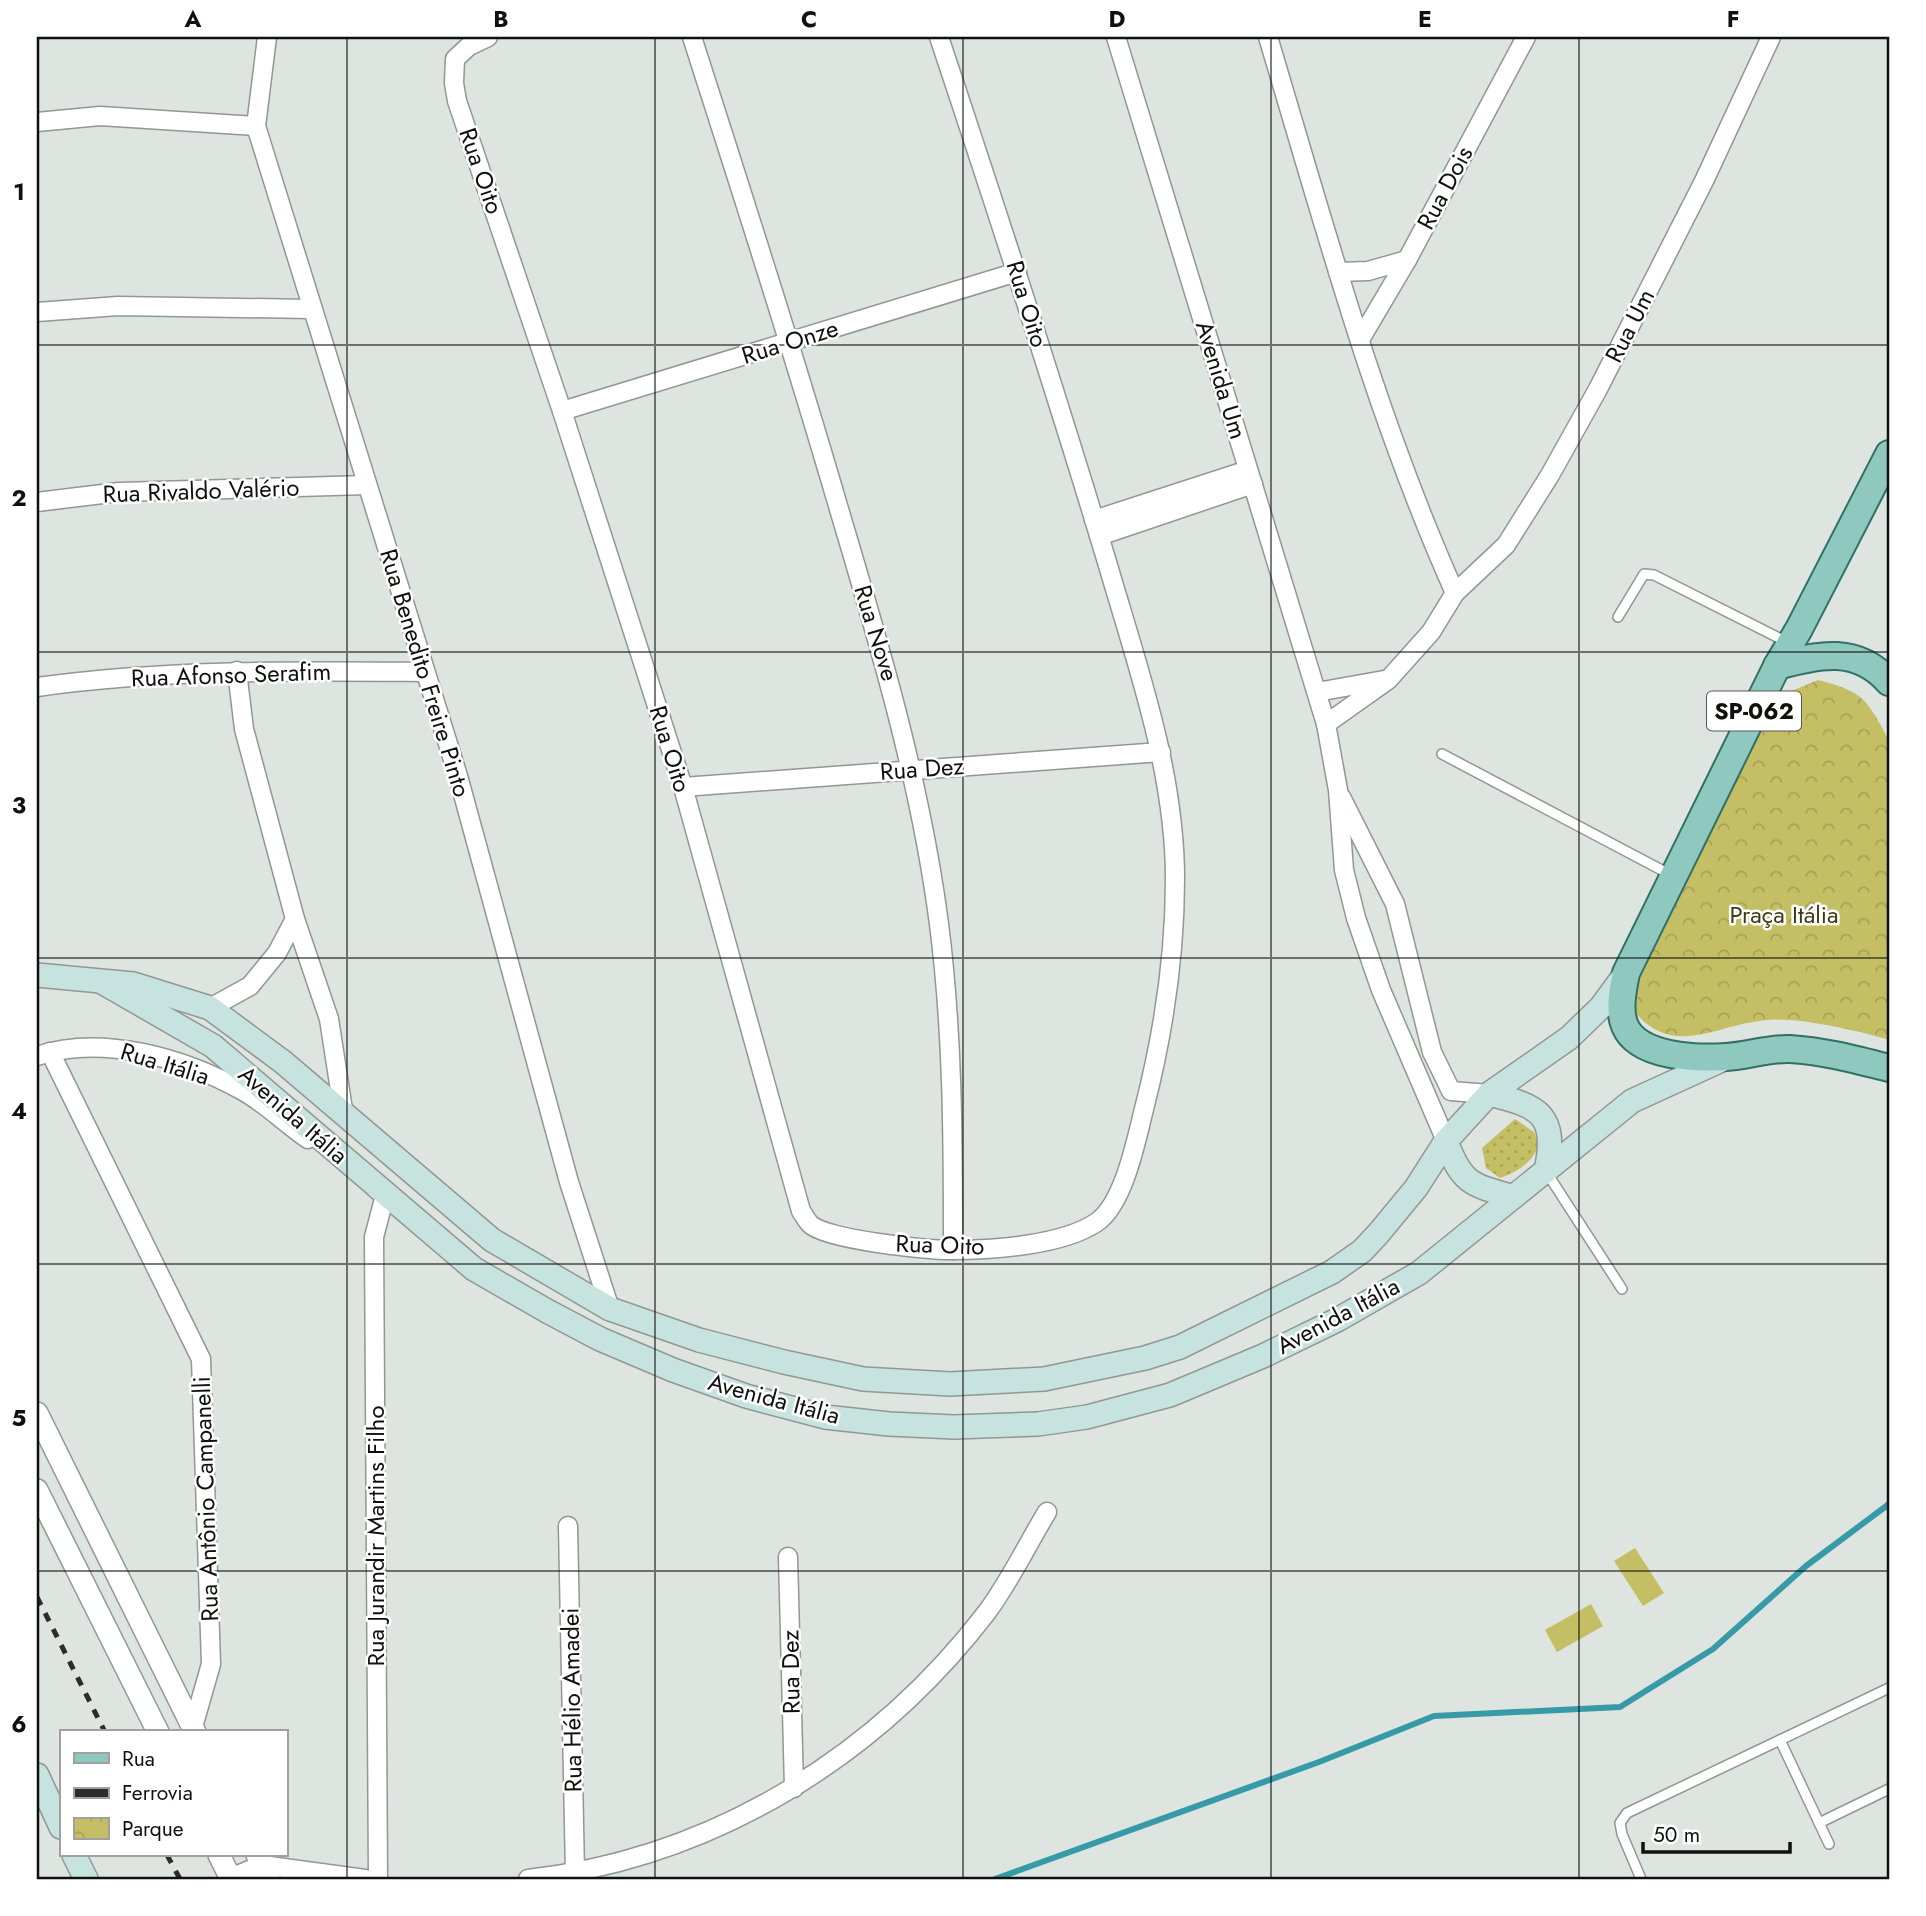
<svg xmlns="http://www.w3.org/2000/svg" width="1926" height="1916" font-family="Jost,sans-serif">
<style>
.grass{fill:url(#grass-dots)}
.park{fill:url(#park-crowns)}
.pitch{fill:#c4be64}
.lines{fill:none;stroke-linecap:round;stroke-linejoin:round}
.stream{stroke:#379aa7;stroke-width:6}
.service-casing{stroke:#919793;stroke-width:12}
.minor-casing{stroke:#919793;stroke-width:21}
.tertiary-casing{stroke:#919793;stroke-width:24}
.secondary-casing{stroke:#919793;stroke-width:26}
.primary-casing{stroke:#317065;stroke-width:30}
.service{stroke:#fff;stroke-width:9}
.minor{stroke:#fff;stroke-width:18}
.tertiary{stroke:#fff;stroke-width:21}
.secondary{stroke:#c7e3df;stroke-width:23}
.primary{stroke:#8ec8bf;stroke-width:26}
.rail{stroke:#2b2d2b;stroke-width:5;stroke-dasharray:9 9;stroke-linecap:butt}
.grid{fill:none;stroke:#0f110f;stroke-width:2;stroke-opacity:0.55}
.labels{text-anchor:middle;stroke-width:5;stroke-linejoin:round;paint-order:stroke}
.shield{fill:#fff;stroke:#575857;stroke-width:2}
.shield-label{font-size:23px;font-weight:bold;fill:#0f110f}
.street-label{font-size:24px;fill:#0f110f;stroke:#fff}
.park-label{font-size:24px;fill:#3e3b14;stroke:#fff}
.neatline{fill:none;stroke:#0f110f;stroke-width:2.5}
.grid-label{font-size:23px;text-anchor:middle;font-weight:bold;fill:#0f110f}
</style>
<defs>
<pattern id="grass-dots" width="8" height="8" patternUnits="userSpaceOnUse" patternTransform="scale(1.75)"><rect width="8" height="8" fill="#c4be64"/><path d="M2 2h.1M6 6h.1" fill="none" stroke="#a7a256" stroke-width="1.8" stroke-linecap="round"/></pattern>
<pattern id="park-crowns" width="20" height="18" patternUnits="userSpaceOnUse" patternTransform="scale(1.75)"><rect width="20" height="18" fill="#c4be64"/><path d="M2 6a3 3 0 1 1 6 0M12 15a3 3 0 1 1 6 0" fill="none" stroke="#a7a256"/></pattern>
</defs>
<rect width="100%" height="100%" fill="#dee5e0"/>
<path class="grass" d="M1515 1119 1534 1132 1539 1144C1533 1162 1518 1172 1500 1178L1486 1168 1482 1148Z"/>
<path class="park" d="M1818 680C1864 692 1866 698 1889 740V1040C1859 1031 1799 1017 1768 1020 1719 1023 1673 1060 1634 1011L1635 972 1757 738 1787 693Z"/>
<g class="pitch">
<polygon points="1635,1548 1664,1593 1643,1606 1614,1561"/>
<polygon points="1591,1604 1603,1626 1557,1652 1545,1630"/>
</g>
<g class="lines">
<polyline class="stream" points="995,1879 1319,1762 1434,1716 1620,1707 1713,1649 1806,1566 1889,1504"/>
<defs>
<g id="service">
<polyline points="1618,617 1644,574 1654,575 1789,643"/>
<polyline points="1442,754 1673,876"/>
<polyline points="1547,1173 1622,1289"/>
<polyline points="1780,1740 1829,1844"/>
<polyline points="1819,1823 1889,1789"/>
<polyline points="1641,1879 1622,1834 1620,1823 1627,1813 1889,1688"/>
</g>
<g id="minor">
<polyline points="267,37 256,126 458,776 569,1182 610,1309"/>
<path d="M488 37 469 46 455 59 454 83 457 101 562 411 683 787 801 1211C804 1215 806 1220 810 1224 826 1240 928 1250 953 1250 993 1250 1064 1245 1097 1222 1124 1203 1136 1141 1144 1109 1163 1035 1175 957 1175 879 1175 771 1137 665 1107 562 1054 386 997 211 939 37"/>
<path d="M692 37C743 196 794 355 841 516 881 650 921 785 939 924 953 1033 953 1141 953 1250"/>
<polyline points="1116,37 1326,724 1338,790 1344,870 1356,918 1381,990 1446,1141"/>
<path d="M1268 37C1324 224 1375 415 1455 593"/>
<polyline points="37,122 100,116 256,126"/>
<polyline points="1338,272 1368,271 1407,260"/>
<polyline points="37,312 118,306 311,309"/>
<polyline points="1361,338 1407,260 1526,37"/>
<polyline points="562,411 1017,272"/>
<polyline points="37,502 119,492 367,485"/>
<polyline points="1094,520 1248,470"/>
<polyline points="1099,536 1253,484"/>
<polyline points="237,671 244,729 295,919 329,1019 344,1116"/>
<path d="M37 687C166 669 296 671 425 672"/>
<polyline points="1317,692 1384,680"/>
<polyline points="1326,724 1388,680 1431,632 1455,593 1506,545 1550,475 1598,389 1704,181 1771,37"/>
<polyline points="683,787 1161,752"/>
<polyline points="1341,797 1395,904 1432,1052 1451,1091 1489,1094"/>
<polyline points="210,1008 250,986 277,953 295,919"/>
<polyline points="50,1052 201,1359 211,1664 193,1727"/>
<path d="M37 1056C102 1034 184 1058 243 1091 266 1104 286 1124 308 1139"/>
<polyline points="376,1189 385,1195 374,1237 378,1879"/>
<polyline points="568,1526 575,1874"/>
<polyline points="788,1557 794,1788"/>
<polyline points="230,1878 262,1865 365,1879"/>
<path d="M528 1879C712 1858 875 1758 987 1612 1010 1581 1027 1545 1047 1512"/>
</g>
<g id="tertiary">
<polyline points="37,1413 195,1732"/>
<polyline points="37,1490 158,1732"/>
<polyline points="219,1855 231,1879"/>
<polyline points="257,1855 269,1879"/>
</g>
<g id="secondary">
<polyline points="37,975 133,984 210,1008 283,1062 492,1240 610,1309 699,1340 784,1362 863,1379 950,1384 1044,1379 1145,1358 1180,1347 1332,1272 1362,1251 1378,1234 1416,1188 1446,1141 1489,1094 1569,1038 1601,1007 1626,973"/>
<polyline points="102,982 213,1046 474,1269 547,1311 600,1339 673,1370 746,1396 825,1417 889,1424 954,1427 1038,1424 1087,1417 1170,1395 1263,1356 1337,1320 1419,1273 1632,1101 1726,1058"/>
<path d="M1489 1094C1540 1106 1558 1115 1546 1171"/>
<path d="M1446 1141C1461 1182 1470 1185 1511 1196"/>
<polyline points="37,1775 61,1827"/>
<polyline points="74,1855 86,1879"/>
</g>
<g id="primary">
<path d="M1889 454 1799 629 1777 666 1626 973C1623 989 1618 1010 1625 1026 1638 1057 1697 1059 1726 1057 1747 1056 1769 1048 1790 1049 1824 1051 1857 1060 1889 1068"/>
<path d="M1777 666C1820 654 1857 646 1889 682"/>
</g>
</defs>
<use href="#service" class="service-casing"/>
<use href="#minor" class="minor-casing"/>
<use href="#tertiary" class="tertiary-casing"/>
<use href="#secondary" class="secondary-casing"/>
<use href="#primary" class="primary-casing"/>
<use href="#service" class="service"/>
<use href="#minor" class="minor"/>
<use href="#tertiary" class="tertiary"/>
<use href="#secondary" class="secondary"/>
<use href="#primary" class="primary"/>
<g class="rail">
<polyline points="37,1597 105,1732"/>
<polyline points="167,1855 180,1879"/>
</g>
</g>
<path class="grid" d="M347 37V1879M655 37V1879M963 37V1879M1271 37V1879M1579 37V1879M37 345H1889M37 652H1889M37 958H1889M37 1264H1889M37 1571H1889"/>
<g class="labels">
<rect class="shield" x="1707" y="691.5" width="94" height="39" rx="5"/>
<g class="shield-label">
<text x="1754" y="719">SP-062</text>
</g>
<g class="street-label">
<text transform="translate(481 171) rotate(71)" y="8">Rua Oito</text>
<text transform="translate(1445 188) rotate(-62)" y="8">Rua Dois</text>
<text transform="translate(1027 304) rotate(73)" y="8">Rua Oito</text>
<text transform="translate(1630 326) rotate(-63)" y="8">Rua Um</text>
<text transform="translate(790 342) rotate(-17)" y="8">Rua Onze</text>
<text transform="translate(1221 380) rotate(73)" y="8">Avenida Um</text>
<text transform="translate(201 491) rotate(-2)" y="8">Rua Rivaldo Valério</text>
<text transform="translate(876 633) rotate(73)" y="8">Rua Nove</text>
<text transform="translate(425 673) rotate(73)" y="8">Rua Benedito Freire Pinto</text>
<text transform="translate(231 675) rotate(-2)" y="8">Rua Afonso Serafim</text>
<text transform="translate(670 749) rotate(73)" y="8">Rua Oito</text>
<text transform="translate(922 769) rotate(-4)" y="8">Rua Dez</text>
<text transform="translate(165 1064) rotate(17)" y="8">Rua Itália</text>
<text transform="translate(293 1115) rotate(41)" y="8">Avenida Itália</text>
<text transform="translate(940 1245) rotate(2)" y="8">Rua Oito</text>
<text transform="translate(1338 1316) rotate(-28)" y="8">Avenida Itália</text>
<text transform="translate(774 1399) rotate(15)" y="8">Avenida Itália</text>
<text transform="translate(206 1499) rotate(-92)" y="8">Rua Antônio Campanelli</text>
<text transform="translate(376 1536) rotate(-90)" y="8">Rua Jurandir Martins Filho</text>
<text transform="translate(791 1672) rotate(-91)" y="8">Rua Dez</text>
<text transform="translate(572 1700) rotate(-91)" y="8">Rua Hélio Amadei</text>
</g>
<g class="park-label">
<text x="1784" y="923">Praça Itália</text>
</g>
</g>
<rect width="1926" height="1916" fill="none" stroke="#ffffff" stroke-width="77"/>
<rect x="60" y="1730" width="228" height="126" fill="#ffffff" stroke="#9fa09f" stroke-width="2"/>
<rect x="74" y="1753" width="35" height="10" fill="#8ec8bf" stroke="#9fa09f" stroke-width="2"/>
<text x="122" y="1766" font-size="21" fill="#0f110f">Rua</text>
<rect x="74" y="1788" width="35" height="10" fill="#2b2d2b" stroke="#9fa09f" stroke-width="2"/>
<text x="122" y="1800" font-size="21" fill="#0f110f">Ferrovia</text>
<rect x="74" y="1818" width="35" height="21" fill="url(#park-crowns)" stroke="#9fa09f" stroke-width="2"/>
<text x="122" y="1836" font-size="21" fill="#0f110f">Parque</text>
<path d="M1643 1842v10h147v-10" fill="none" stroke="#0f110f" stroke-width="3.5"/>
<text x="1653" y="1842" font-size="21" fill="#0f110f" stroke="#ffffff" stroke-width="5" paint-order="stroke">50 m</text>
<rect x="38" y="38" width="1850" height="1840" class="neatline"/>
<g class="grid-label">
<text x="193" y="27">A</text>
<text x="501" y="27">B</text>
<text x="809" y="27">C</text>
<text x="1117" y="27">D</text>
<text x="1425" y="27">E</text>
<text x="1733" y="27">F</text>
<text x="19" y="200">1</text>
<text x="19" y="506">2</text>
<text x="19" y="813">3</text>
<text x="19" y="1119">4</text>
<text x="19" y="1426">5</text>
<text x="19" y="1732">6</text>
</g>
</svg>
